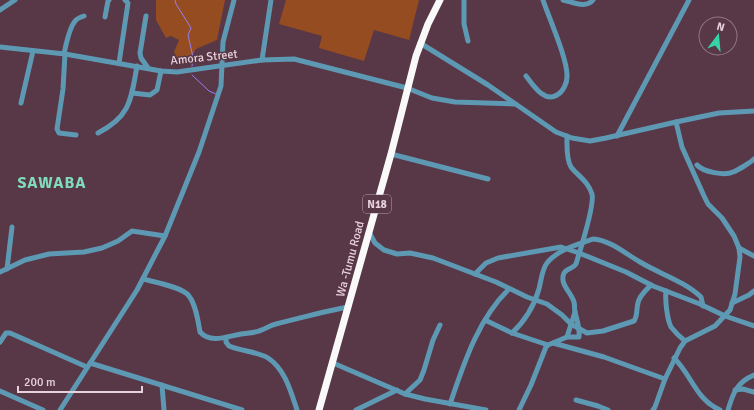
<svg xmlns="http://www.w3.org/2000/svg" width="754" height="410" font-family="Signika,sans-serif">
<style>
.green{fill:#944c20}
.lines{fill:none;stroke-linecap:round;stroke-linejoin:round}
.stream{stroke:#9581f2;stroke-width:1}
.minor{stroke:#5e99b4;stroke-width:5}
.highway{stroke:#f9f9f9;stroke-width:7}
.labels{text-anchor:middle;stroke-width:3;stroke-linejoin:round;paint-order:stroke}
.shield{fill:#583747;stroke:#bca4af;stroke-width:1}
.shield-label{font-size:11px;font-weight:bold;fill:#e7d2db}
.street-label{font-size:12px;fill:#e7d2db;stroke:#583747}
.district-label{font-size:16px;font-weight:bold;letter-spacing:1px;fill:#80dbbb;stroke:#583747}
</style>
<rect width="100%" height="100%" fill="#583747"/>
<g class="green">
<polygon points="156,0 225,0 217,40 196,49 189,62 179,62 174,52 179,40 171,36 166,38 156,20"/>
<polygon points="286,0 419,0 409,40 374,30 364,61 319,48 322,36 279,24"/>
</g>
<g class="lines">
<g class="stream">
<polyline points="175,0 176,4 191,28 188,35 193,57 192,66"/>
<polyline points="192,75 209,91 216,94"/>
</g>
<g class="minor">
<polyline points="464,0 464,24 468,41"/>
<path d="M563 0C573 2 586 9 593 0"/>
<polyline points="0,10 15,0"/>
<polyline points="146,16 140,53 141,58 148,68"/>
<polyline points="105,17 108,1 109,0"/>
<polyline points="420,43 488,85 556,132 572,138 590,141 606,138 676,122 719,113 754,111"/>
<polyline points="0,47 65,54 161,71 177,72 262,60 294,59 407,88 432,98 455,102 515,104"/>
<path d="M64 54C66 45 69 27 76 20 78 18 81 17 84 16"/>
<polyline points="65,54 63,89 57,129 59,133 76,135"/>
<polyline points="262,60 271,0"/>
<polyline points="119,63 128,3 125,0"/>
<path d="M526 76C533 85 544 103 557 95 563 92 567 83 567 77 568 60 549 18 543 0"/>
<polyline points="132,93 150,95 157,90 161,71"/>
<polyline points="21,103 33,51"/>
<path d="M98 133C131 116 131 99 137 66"/>
<polyline points="617,136 689,0"/>
<polyline points="391,154 488,179"/>
<path d="M697 165C703 172 725 176 733 172 738 170 750 163 754 159"/>
<path d="M369 232 375 243 384 250 397 254 410 253 433 258 496 282 527 297 547 304 562 315 571 324 587 333 603 331 634 321C638 315 636 310 638 303 639 296 646 290 651 285"/>
<polyline points="739,248 754,256"/>
<polyline points="7,269 12,227"/>
<polyline points="0,272 25,260 49,254 84,252 102,248 118,241 132,231 165,236"/>
<polyline points="475,274 486,263 498,258 561,247 579,253 626,272 653,286 700,304 725,316 754,326"/>
<path d="M143 279C154 282 183 287 189 296 196 305 198 321 200 332 211 344 228 336 241 334 247 333 254 333 259 331 266 329 270 325 276 324 301 318 324 311 349 307"/>
<path d="M666 291C665 300 667 319 671 327 675 332 680 337 685 341"/>
<polyline points="732,303 749,295 754,291"/>
<polyline points="485,320 512,333 548,345"/>
<path d="M512 333C525 321 534 306 539 289 541 281 542 269 547 263 557 250 578 244 593 239 610 240 626 254 640 262 660 274 684 281 701 297L703 306"/>
<polyline points="567,337 575,312"/>
<path d="M226 338V342L229 346C241 351 259 352 268 358 285 369 291 392 297 410"/>
<polyline points="0,342 6,333 10,333 87,367"/>
<polyline points="553,343 604,357 665,379"/>
<path d="M674 358C691 374 696 400 720 410"/>
<polyline points="90,363 242,410"/>
<polyline points="333,363 405,394 425,399 486,410"/>
<polyline points="162,385 164,410"/>
<polyline points="735,390 743,389 754,392"/>
<polyline points="0,391 43,410"/>
<polyline points="405,394 420,380 424,370 433,340 440,325"/>
<polyline points="576,400 598,406 608,410"/>
<path d="M450 404C464 363 478 319 509 289"/>
<polyline points="60,410 137,290 165,236 199,152 221,86 223,42 234,0"/>
<polyline points="356,410 397,390"/>
<path d="M519 410 531 385 546 347 548 345 567 337H579C580 328 577 321 575 312 574 309 575 305 574 302 571 292 559 284 564 273 567 268 573 269 576 264 580 250 595 206 592 194 588 181 578 176 571 167 566 159 567 145 567 136"/>
<polyline points="653,410 655,407 665,379 680,348 685,341 715,326 730,310 735,294 740,257 739,248 734,236 722,218 708,204 704,196 682,147 676,122"/>
<path d="M728 410C733 393 737 382 754 375"/>
</g>
<polyline class="highway" points="319,410 391,154 416,56 428,24 440,0"/>
</g>
<g class="labels">
<rect class="shield" x="363" y="195" width="28" height="18" rx="3"/>
<g class="shield-label">
<text x="377" y="208">N18</text>
</g>
<g class="street-label">
<text transform="translate(204 57) rotate(-6)" y="4">Amora Street</text>
<text transform="translate(350 259) rotate(-75)" y="4">Wa -Tumu Road</text>
</g>
<g class="district-label">
<text x="52" y="188">SAWABA</text>
</g>
</g>
<g transform="translate(718 36) rotate(16)"><circle r="19" fill="#583747" stroke="#917582"/>
<path d="M0-3L7 15L0 10L-7 15Z" fill="#34d4a8"/>
<text y="-6" font-size="11" font-weight="bold" text-anchor="middle" fill="#e7d2db">N</text>
</g>
<path d="M18 386v6h124v-6" fill="none" stroke="#e7d2db" stroke-width="2"/>
<text x="24" y="386" font-size="12" fill="#e7d2db" stroke="#583747" stroke-width="3" paint-order="stroke">200 m</text>
</svg>
